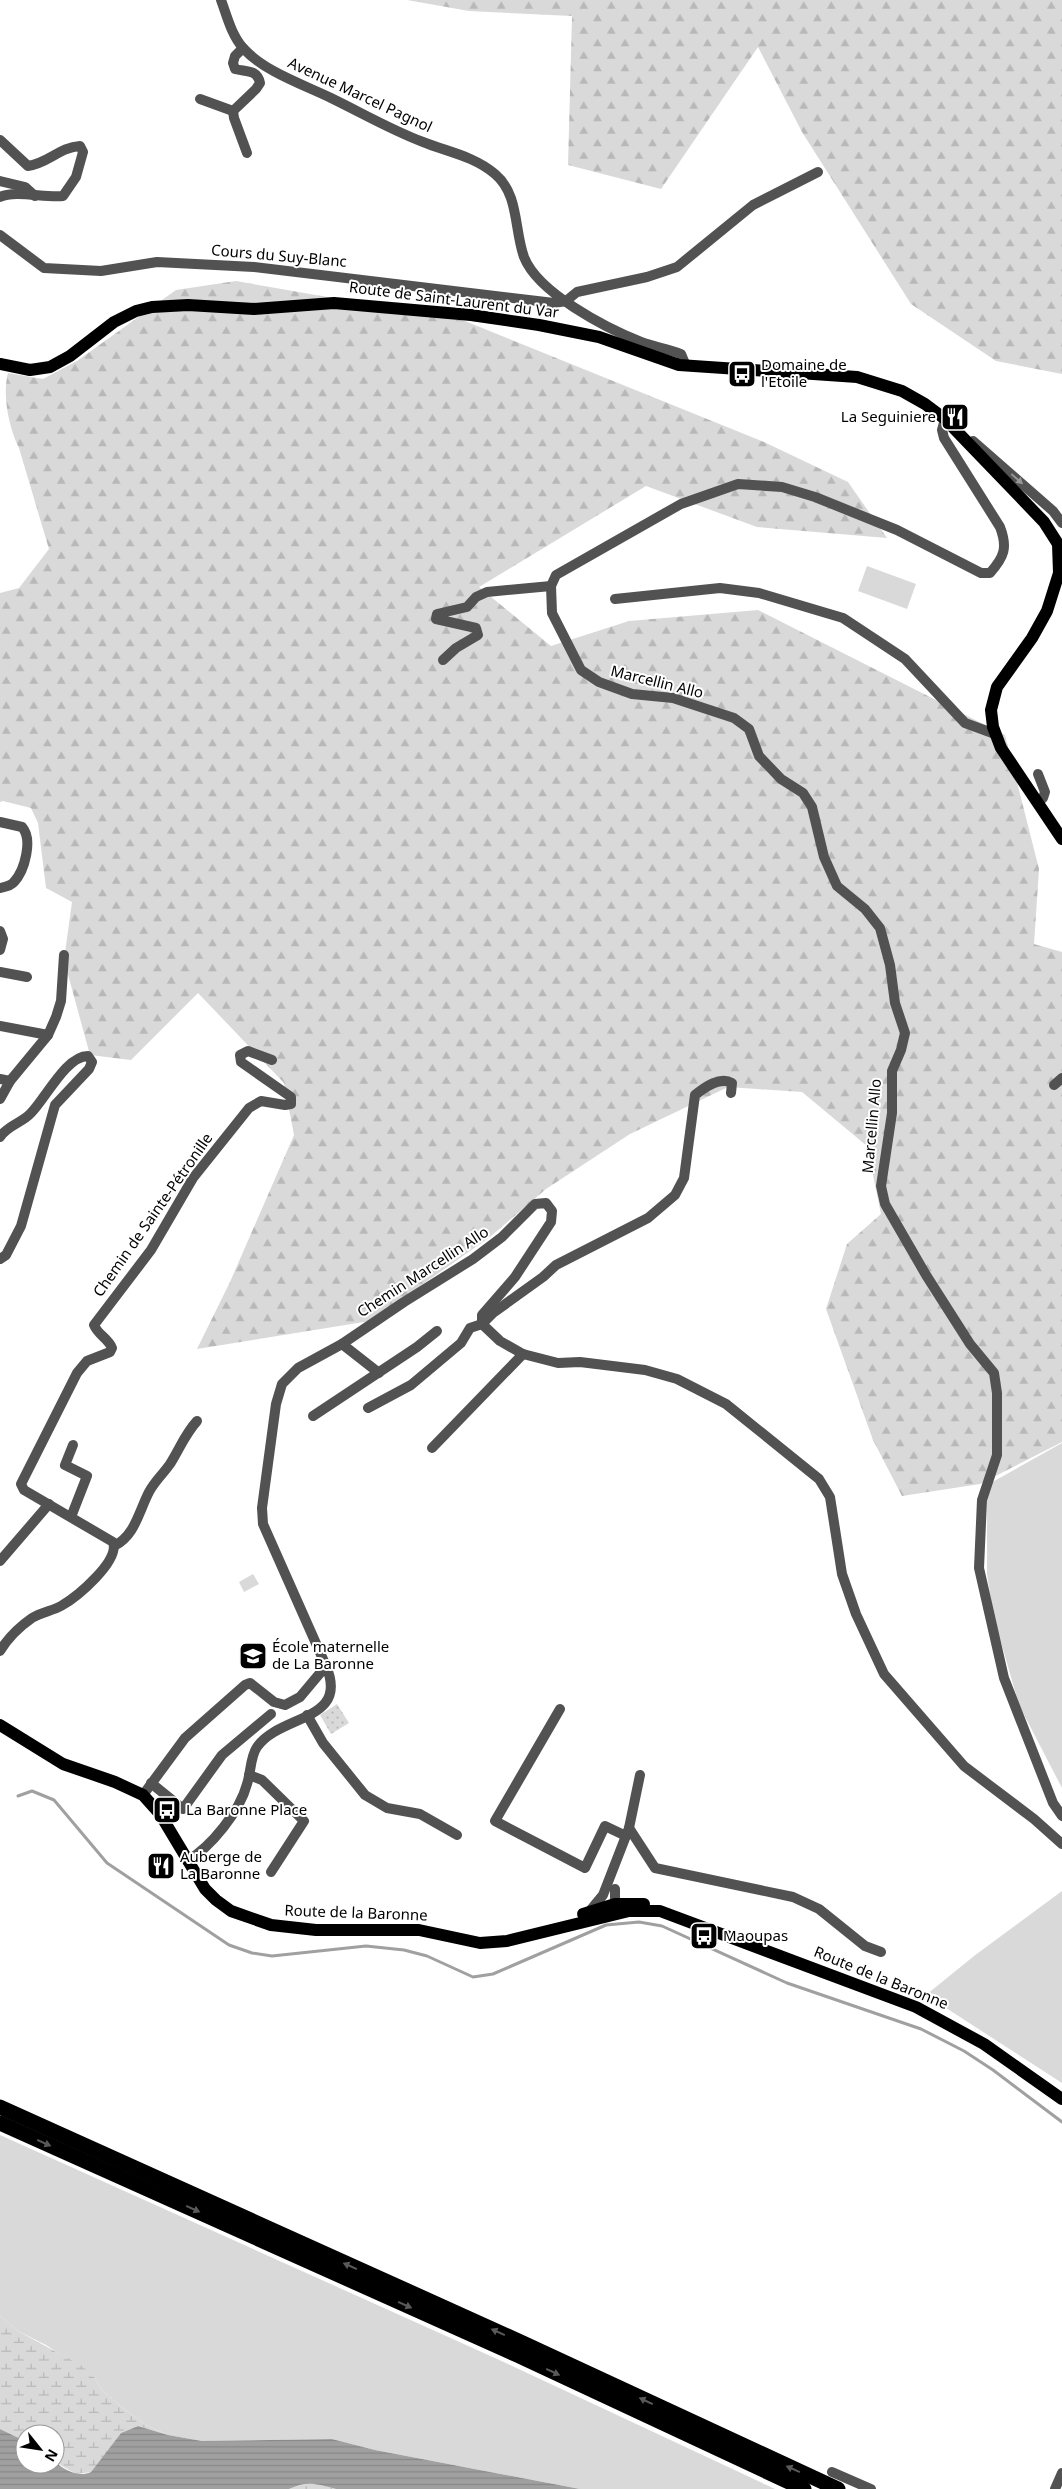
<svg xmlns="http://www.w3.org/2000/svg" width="1062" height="2489" font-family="'Noto Sans',sans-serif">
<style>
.grass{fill:#d9d9d9}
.forest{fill:url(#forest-firs)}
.wetland{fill:url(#wetland-marsh)}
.park{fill:url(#park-dots)}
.water{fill:url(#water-rules)}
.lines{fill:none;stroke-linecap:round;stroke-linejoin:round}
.stream{stroke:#a0a0a0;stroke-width:3}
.minor{stroke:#525252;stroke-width:10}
.major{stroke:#000;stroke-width:12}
.highway{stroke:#000;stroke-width:15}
.oneway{fill:#979797}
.oneway2{fill:#595959}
.labels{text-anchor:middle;stroke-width:4;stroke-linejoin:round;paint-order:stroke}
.street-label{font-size:15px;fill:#000;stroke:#fff}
.poi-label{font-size:15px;fill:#000;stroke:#fff;text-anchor:start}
</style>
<defs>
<pattern id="forest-firs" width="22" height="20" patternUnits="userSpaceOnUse" patternTransform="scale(1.25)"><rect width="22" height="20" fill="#d9d9d9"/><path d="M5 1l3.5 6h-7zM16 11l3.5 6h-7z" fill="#b8b8b8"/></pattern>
<pattern id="wetland-marsh" width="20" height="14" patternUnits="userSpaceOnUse" patternTransform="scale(1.25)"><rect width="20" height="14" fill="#d9d9d9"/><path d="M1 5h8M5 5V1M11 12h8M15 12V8" fill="none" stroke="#b8b8b8"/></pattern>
<pattern id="park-dots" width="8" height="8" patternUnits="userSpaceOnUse" patternTransform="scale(1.25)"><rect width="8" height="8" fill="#d9d9d9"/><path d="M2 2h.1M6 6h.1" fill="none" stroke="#b8b8b8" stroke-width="1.8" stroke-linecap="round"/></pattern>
<pattern id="water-rules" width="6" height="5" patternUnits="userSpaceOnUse" patternTransform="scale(1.25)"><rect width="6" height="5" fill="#a0a0a0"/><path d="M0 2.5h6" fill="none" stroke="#888"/></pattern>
</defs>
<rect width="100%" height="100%" fill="#fff"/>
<g class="grass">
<polygon points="867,566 916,584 907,609 858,591"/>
<polygon points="1062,1443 1062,1788 1019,1705 993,1614 987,1574 987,1485"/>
<polygon points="253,1574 259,1584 244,1592 239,1582"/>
<polygon points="1062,1891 1062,2083 926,1995 974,1956"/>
<polygon points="0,2135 495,2358 775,2489 580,2489 375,2450 332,2439 202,2441 168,2435 146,2425 119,2405 102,2390 94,2377 46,2345 18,2331 0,2316"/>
</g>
<g class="forest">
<polygon points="407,0 1062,0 1062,374 996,361 911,304 802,132 758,47 661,189 568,165 572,16 469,11"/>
<path d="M236 281 465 321 764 442 848 482 887 538 757 527 646 486 479 587 551 646 629 621 758 610 1005 735 1039 869 1034 944 1062 952V1442L980 1484 902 1496 873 1440 826 1309 847 1244 881 1214 867 1146 802 1092 728 1087 630 1134 546 1189 490 1237 370 1321 197 1349 230 1282 294 1135 284 1083 198 993 131 1060 90 1055 64 960 72 902 46 888 38 823 31 808 3 801 0 802V593L19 588 49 549 19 448C9 428 2 395 8 373L43 379 77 361 176 290Z"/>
</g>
<g class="wetland">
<polygon points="0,2316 18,2331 82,2366 94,2377 102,2390 119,2405 146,2425 168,2435 138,2426 121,2433 91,2472 76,2474 55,2462 55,2434 25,2434 25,2441 0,2429"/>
<polygon points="314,2483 336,2489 289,2489 299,2484"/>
</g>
<polygon class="park" points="337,1704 349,1723 331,1734 320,1715"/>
<path class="water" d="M138 2426 168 2435 202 2441 332 2439 375 2450 580 2489H336C318 2484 306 2480 289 2489H0V2429L25 2441V2464H55V2462C65 2470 78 2478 91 2472L121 2433Z"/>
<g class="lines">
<polyline class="stream" points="18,1796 32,1791 54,1800 107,1863 229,1945 252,1953 272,1956 366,1946 404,1950 427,1956 473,1977 493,1974 606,1925 639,1922 662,1926 787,1983 921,2029 964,2051 993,2070 1062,2122"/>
<g class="minor">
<path d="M221 0C227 16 231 34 243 48 265 72 302 84 331 98 362 113 391 130 423 142 448 152 474 156 495 174 519 194 514 229 524 257 538 293 606 328 641 342 654 347 669 349 681 354L686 366"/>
<path d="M243 48 235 56 233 63 235 69C246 72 257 69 260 83L256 89 233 111 234 118 247 153"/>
<polyline points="200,99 233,111"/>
<path d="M0 140 28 166C47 164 60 147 80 146L83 152 76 177 63 196C45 198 15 190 0 197"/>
<polyline points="0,181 25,187 35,196"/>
<polyline points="0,235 44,268 101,271 157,262 254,267 554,303 566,301 577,292 647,277 677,267 753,205 818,172"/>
<path d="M945 419 942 430 944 438 1000 527C1008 548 1004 557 990 573H981L897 530 815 497 782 487 738 484 681 504 556 575 551 586 552 613 581 670 599 682 632 694 673 698 734 718 749 729 759 756 781 779 803 793 812 807 824 857 837 886 865 909 880 928 890 965 895 1003 905 1033 901 1050 892 1071V1113L881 1186 885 1204 926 1275 970 1344 994 1373 997 1393V1455L982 1500 979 1568 1004 1678 1053 1803 1062 1816"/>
<polyline points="973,441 1053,511 1062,523"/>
<polyline points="615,599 720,588 759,593 843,618 905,659 965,723 995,734"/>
<polyline points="443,660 456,648 478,635 476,628 436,619 437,614 467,607 476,597 487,592 551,586"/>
<polyline points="1037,802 1043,798 1045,792 1038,774"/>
<path d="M0 822 22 827C33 839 25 870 14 882 11 886 5 887 0 888"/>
<polyline points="0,931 3,939 0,950"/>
<polyline points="0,972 27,977"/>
<polyline points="0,1026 48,1035"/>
<polyline points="0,1079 10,1081"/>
<polyline points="1054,1085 1062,1078"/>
<polyline points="0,1099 10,1081 48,1035 56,1017 61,1001 64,955"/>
<path d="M0 1137C8 1125 22 1123 31 1113 46 1098 66 1056 88 1056L92 1062 89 1069 55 1105 21 1226 6 1255 0 1259"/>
<polyline points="342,1344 379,1373"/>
<path d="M368 1408 411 1385 461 1343 470 1328 482 1324 493 1313 543 1277 556 1265 648 1218 675 1195 684 1178 695 1095C705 1087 720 1076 732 1083L731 1093"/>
<polyline points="313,1416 417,1347 437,1331"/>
<polyline points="432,1448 523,1354"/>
<polyline points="71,1517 87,1476 65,1465 73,1445"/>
<path d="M114 1546C135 1536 139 1511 149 1492 154 1482 163 1474 170 1464 179 1450 185 1434 197 1421"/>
<polyline points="0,1561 49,1504"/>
<path d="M0 1651C8 1638 19 1627 32 1618 41 1612 52 1611 61 1606 77 1597 120 1561 113 1542L24 1490 21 1484 77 1373 87 1361 110 1352 112 1348C108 1338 98 1335 94 1325L151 1250 193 1178 249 1108 261 1101 285 1105 291 1104V1097L241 1062 240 1055 248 1051 272 1060"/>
<polyline points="560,1709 495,1821 585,1868 605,1826 626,1836"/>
<polyline points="307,1715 323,1743 365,1795 387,1808 420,1814 457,1835"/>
<polyline points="249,1775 262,1780 304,1821 271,1872"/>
<polyline points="151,1783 183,1809 222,1755 271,1714"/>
<polyline points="143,1795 185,1738 245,1685 250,1683 274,1702 285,1705 300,1697 326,1666"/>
<polyline points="629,1828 640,1775"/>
<path d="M187 1861C211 1847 240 1811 247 1784 251 1773 250 1757 257 1747 280 1714 350 1722 326 1666L263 1524 262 1508 276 1404 282 1384 298 1368 342 1344 404 1302 473 1259 502 1237 535 1204 546 1203 552 1211 551 1222 515 1277 482 1315V1324L500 1341 523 1354 558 1363 580 1362 645 1370 677 1379 726 1404 819 1479 830 1497 842 1574 856 1614 884 1674 964 1766 1034 1819 1062 1844"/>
<polyline points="610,1908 615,1904 615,1889"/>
<polyline points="589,1912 603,1895 629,1828 655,1868 793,1897 819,1909 865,1946 881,1952"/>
<polyline points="832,2472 871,2489"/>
<polyline points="1055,2489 1062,2473"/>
</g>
<g class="major">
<polyline points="0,364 30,370 50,367 70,356 114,322 136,311 152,307 188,305 254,309 334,303 471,315 539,325 599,337 679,365 857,377 902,391 925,404 945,419 1044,522 1058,544 1059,573 1047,611 1032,638 997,687 991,710 993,727 1001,748 1062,839"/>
<polyline points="0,1725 63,1764 115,1782 143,1795 160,1814 205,1889 216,1900 231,1911 271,1925 316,1930 419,1930 480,1943 507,1941 629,1911 660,1911 916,2007 984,2044 1062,2099"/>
<polyline points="583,1914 615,1904 644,1904"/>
</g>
<g class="highway">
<polyline points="0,2107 523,2343 838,2489"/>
<polyline points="0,2123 517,2355 804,2489"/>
</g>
</g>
<defs><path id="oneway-solid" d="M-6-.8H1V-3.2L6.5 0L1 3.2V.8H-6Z" transform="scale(1.25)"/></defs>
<use class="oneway" href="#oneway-solid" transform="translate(1017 479) rotate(41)"/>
<g class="oneway2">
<use href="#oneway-solid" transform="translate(44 2143) rotate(24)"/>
<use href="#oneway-solid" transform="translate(193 2209) rotate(24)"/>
<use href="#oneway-solid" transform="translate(350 2266) rotate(-156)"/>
<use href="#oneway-solid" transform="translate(405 2305) rotate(24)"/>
<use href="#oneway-solid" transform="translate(498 2332) rotate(-156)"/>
<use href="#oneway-solid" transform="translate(553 2372) rotate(25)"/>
<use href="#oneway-solid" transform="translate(646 2401) rotate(-155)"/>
<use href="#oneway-solid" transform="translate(793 2469) rotate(-156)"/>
</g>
<defs>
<symbol id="bus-square" viewBox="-11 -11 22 22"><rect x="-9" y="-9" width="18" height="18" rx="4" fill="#000" stroke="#fff"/><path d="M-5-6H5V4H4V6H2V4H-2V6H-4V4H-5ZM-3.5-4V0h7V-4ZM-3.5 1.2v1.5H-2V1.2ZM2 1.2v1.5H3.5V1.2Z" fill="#fff"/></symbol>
<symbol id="restaurant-square" viewBox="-11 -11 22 22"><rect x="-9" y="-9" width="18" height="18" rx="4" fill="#000" stroke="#fff"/><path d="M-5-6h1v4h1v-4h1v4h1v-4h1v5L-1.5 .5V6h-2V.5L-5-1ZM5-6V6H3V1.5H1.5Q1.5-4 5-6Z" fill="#fff"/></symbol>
<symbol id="school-square" viewBox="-11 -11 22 22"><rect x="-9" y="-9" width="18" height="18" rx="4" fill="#000" stroke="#fff"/><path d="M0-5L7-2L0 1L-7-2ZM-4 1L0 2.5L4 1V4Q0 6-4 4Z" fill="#fff"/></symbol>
</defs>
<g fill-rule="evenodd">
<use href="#bus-square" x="726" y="358" width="32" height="32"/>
<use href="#restaurant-square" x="939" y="401" width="32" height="32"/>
<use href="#school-square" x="237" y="1640" width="32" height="32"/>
<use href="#bus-square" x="151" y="1794" width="32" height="32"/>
<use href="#restaurant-square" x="145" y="1850" width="32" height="32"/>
<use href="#bus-square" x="688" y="1920" width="32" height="32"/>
</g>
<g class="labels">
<g class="street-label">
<text transform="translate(360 95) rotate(25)" y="5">Avenue Marcel Pagnol</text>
<text transform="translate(279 256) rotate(5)" y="5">Cours du Suy-Blanc</text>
<text transform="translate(454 300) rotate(7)" y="5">Route de Saint-Laurent du Var</text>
<text transform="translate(657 682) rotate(14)" y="5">Marcellin Allo</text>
<text transform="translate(872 1126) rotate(-85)" y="5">Marcellin Allo</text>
<text transform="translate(153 1215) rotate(-55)" y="5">Chemin de Sainte-Pétronille</text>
<text transform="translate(423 1272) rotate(-33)" y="5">Chemin Marcellin Allo</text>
<text transform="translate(356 1913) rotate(2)" y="5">Route de la Baronne</text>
<text transform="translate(881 1978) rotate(22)" y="5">Route de la Baronne</text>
</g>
<g class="poi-label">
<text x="761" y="370">Domaine de<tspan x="761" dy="17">l'Etoile</tspan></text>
<text x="936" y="422" text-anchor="end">La Seguiniere</text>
<text x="272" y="1652">École maternelle<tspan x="272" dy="17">de La Baronne</tspan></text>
<text x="186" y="1815">La Baronne Place</text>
<text x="180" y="1862">Auberge de<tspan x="180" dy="17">La Baronne</tspan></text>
<text x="723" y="1941">Maoupas</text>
</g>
</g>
<g transform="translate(40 2449) rotate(120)"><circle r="24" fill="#ffffff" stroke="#999999"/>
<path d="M0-4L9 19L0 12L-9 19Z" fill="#000000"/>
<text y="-8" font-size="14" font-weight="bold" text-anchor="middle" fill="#000000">N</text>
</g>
</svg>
